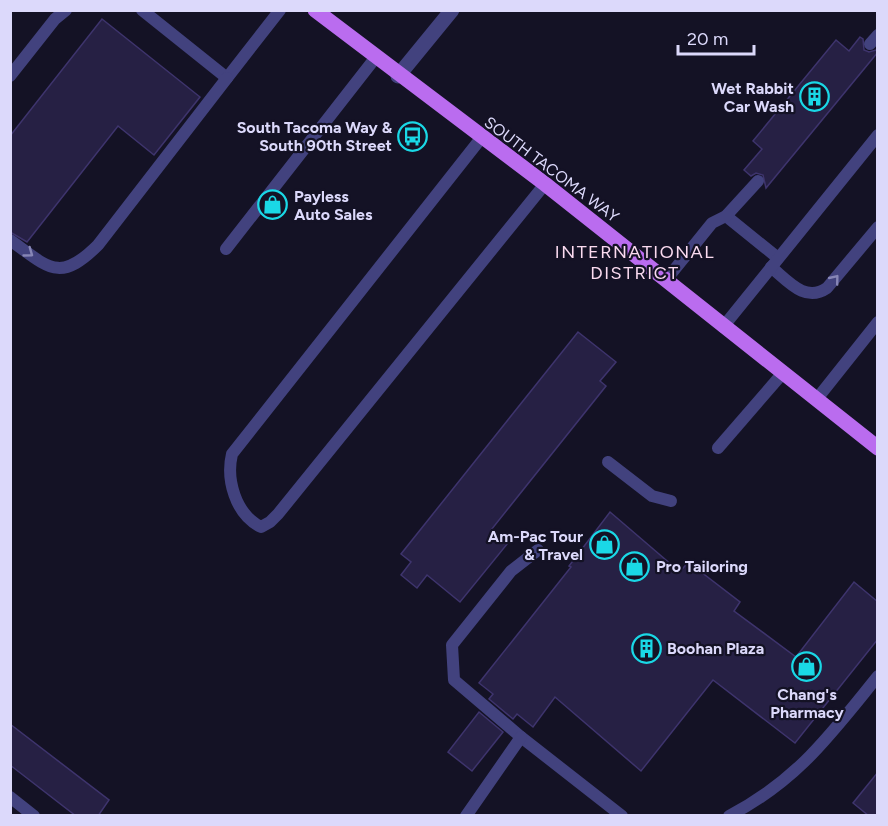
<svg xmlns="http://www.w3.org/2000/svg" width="888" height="826" font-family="Figtree,sans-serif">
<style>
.building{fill:#262044;stroke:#3e346d;stroke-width:1.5}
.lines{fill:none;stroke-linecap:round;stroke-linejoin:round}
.lane{stroke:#42427e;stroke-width:12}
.street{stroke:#42427e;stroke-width:15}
.primary{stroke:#ba6cef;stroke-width:15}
.oneway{stroke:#8786b6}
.labels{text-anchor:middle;stroke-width:4.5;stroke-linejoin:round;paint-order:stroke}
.poi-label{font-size:16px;font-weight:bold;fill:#dcd9fb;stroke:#141225;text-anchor:end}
.street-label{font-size:16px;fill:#dcd9fb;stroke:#141225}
.neighbourhood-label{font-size:18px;letter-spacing:1.5px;fill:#fbdbf0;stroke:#141225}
</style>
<rect width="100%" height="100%" fill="#141225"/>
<g class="building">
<polygon points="102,19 200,97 154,155 118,126 27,242 10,232 10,136"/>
<polygon points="860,37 863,39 864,50 869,52 876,50 878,52 766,188 763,175 756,173 751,176 744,170 762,149 753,141 836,40 849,51"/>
<polygon points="578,332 616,362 600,381 606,386 491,530 508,543 460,602 427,575 417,588 401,575 411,562 401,554"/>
<polygon points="610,512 680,572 688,562 740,602 734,611 796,657 854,582 878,602 878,639 795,743 713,680 641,771 555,697 533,727 517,714 513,719 489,699 493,694 479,683 571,567 569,566"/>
<polygon points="479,712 503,732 472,771 448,752"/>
<polygon points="10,724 109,800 98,816 76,816 10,765"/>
<polygon points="878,772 878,816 869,816 853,803"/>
</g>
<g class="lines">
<g class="lane">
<polyline points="142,10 227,78 280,10"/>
<polyline points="870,44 878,35"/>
<polyline points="10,76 55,19 66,10"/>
<path d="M482 137 232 454C226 479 235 514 261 527L270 522 278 514 545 184"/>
<polyline points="726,216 778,258"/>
<path d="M10 240C48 267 59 284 98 245L227 78"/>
<polyline points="226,249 376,57"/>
<path d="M771 267C788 281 805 303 827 288L878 227"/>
<polyline points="666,280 712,223 726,216 758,181"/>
<polyline points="723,327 878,135"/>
<polyline points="816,400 878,322"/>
<polyline points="718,448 782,374"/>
<polyline points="608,462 652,496 671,501"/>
<polyline points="538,550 511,571 452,645 454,680 521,737 622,816"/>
<polyline points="10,797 34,816"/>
<polyline points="466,816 521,737"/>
<path d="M729 816C798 780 830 735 878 676"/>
</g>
<polyline class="street" points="398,76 452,10"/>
<polyline class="primary" points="315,10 545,184 878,448"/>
</g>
<defs><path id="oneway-chevron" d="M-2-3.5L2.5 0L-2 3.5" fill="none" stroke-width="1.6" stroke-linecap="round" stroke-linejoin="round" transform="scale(1.5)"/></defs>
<g class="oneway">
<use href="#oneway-chevron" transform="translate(29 253) rotate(36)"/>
<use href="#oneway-chevron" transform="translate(835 279) rotate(-51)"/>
</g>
<defs>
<symbol id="building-ring" viewBox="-11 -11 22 22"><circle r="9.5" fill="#141225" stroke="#1ad8e6" stroke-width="1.5"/><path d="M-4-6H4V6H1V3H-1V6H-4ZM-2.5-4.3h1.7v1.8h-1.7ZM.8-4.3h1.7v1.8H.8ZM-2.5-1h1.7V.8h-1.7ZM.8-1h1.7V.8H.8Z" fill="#1ad8e6"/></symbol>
<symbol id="bus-ring" viewBox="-11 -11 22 22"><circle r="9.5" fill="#141225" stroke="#1ad8e6" stroke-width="1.5"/><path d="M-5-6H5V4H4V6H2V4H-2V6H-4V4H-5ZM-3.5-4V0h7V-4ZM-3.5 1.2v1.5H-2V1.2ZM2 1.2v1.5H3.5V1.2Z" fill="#1ad8e6"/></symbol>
<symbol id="shop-ring" viewBox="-11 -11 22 22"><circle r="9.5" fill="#141225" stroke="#1ad8e6" stroke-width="1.5"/><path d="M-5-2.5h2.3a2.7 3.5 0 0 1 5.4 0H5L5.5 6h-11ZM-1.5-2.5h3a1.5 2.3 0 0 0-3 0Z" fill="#1ad8e6"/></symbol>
</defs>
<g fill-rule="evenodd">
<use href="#building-ring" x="798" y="80" width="33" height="33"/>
<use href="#bus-ring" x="396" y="120" width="33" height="33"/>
<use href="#shop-ring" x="256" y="188" width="33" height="33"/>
<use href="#shop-ring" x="588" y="528" width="33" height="33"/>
<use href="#shop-ring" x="618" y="550" width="33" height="33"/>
<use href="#building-ring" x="630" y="632" width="33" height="33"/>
<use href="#shop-ring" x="790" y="650" width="33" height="33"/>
</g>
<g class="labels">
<g class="poi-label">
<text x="794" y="94">Wet Rabbit<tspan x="794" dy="18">Car Wash</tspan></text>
<text x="392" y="133">South Tacoma Way &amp;<tspan x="392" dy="18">South 90th Street</tspan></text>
<text x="294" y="202" text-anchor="start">Payless<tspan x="294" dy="18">Auto Sales</tspan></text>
<text x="583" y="542">Am-Pac Tour<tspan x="583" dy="18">&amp; Travel</tspan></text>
<text x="656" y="572" text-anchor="start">Pro Tailoring</text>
<text x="667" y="654" text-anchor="start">Boohan Plaza</text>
<text x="807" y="700" text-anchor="middle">Chang's<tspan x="807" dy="18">Pharmacy</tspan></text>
</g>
<g class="street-label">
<text transform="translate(552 169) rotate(37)" y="6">SOUTH TACOMA WAY</text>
</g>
<g class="neighbourhood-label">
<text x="635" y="258">INTERNATIONAL<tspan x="635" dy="21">DISTRICT</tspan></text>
</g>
</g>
<rect width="888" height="826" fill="none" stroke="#dcd9fb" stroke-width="24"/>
<path d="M678 45v9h76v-9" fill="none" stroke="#dcd9fb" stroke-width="3"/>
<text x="687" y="45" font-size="18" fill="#dcd9fb" stroke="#141225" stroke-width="4.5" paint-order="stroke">20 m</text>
</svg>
